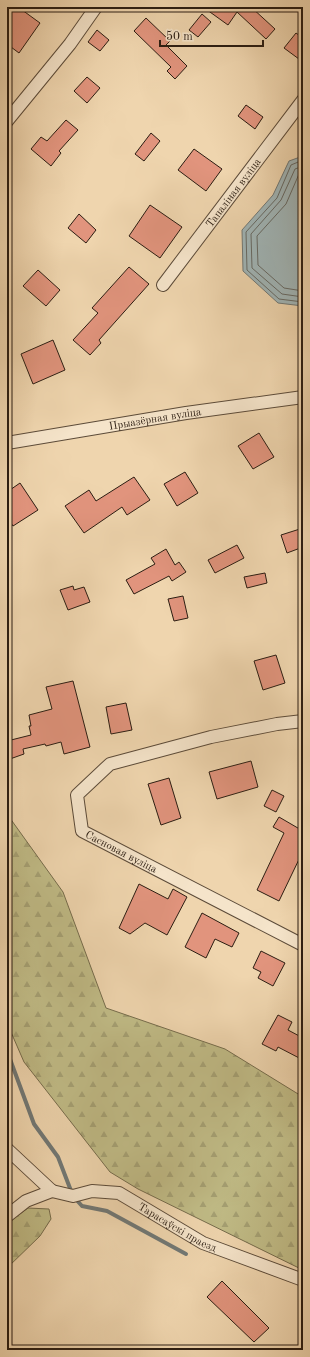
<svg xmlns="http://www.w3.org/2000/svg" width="310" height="1357" font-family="'Old Standard TT',serif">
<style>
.forest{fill:url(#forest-firs);stroke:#766c4c}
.water{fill:#a0b5b7;stroke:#717875}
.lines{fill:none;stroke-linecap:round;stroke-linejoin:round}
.shore{stroke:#666964;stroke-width:1}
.stream{stroke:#717875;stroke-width:4}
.building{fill:#e1947d;stroke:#2b1d12}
.minor-casing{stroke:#5c4b39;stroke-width:14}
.minor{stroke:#f5e4ca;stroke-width:12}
.labels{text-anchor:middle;stroke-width:3.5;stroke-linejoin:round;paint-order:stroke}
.street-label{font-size:11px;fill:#2b1d12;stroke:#f5e4ca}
</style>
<defs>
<pattern id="forest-firs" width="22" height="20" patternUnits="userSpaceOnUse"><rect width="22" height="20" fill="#c0bb86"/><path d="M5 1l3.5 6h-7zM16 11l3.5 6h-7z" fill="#a5a073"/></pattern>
</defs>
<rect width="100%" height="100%" fill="#efd5ae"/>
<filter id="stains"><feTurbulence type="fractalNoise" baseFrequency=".005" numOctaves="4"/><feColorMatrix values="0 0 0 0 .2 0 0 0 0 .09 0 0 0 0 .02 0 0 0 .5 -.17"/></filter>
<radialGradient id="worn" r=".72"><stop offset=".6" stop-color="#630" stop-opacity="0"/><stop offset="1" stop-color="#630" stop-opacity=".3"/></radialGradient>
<g class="forest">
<polygon points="7,814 63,892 106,1008 225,1049 303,1097 303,1270 138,1189 110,1172 24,1062 7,1023"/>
<polygon points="28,1208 49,1209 51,1219 40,1236 7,1268 7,1223"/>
</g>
<polygon class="water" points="303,156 303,306 278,303 243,271 242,230 273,195 289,161"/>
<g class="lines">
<g class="shore">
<polyline points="303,160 291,165 277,198 246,232 247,270 279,299 303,302"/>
<polyline points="303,166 295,169 281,200 251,234 252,268 282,294 303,297"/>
<polyline points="303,172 299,174 286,204 257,236 258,265 284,288 303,291"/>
</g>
<polyline class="stream" points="7,1051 34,1124 58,1157 73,1196 82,1206 107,1211 186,1254"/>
</g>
<g class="building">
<polygon points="13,7 18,7 40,23 19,53 7,44 7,16"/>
<polygon points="203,7 251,7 275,29 266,39 237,12 228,25"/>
<polygon points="202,14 211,22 198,37 189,30"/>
<polygon points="146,18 170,41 166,45 187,66 175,79 167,71 171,67 134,31"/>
<polygon points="97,30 109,40 100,51 88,42"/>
<polygon points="296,33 303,38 303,62 284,48"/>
<polygon points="87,77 100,88 87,103 74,91"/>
<polygon points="246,105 263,117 255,129 238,116"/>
<polygon points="66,120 78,130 59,151 61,153 51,166 31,149 41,137 47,141"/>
<polygon points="151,133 160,141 144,161 135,154"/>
<polygon points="194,149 222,169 206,191 178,170"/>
<polygon points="150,205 182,227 160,258 129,236"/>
<polygon points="79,214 96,230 86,243 68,228"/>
<polygon points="129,267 149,284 99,340 101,343 90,355 73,340 98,313 92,308"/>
<polygon points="38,270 60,290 46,306 23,286"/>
<polygon points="53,340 65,370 33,384 21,354"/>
<polygon points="259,433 274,457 253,469 238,446"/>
<polygon points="185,472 198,493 177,506 164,484"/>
<polygon points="134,477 150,500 127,515 122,507 84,533 65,506 89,490 96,501"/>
<polygon points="20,483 38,510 13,526 7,517 7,492"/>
<polygon points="303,528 303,547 287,553 281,535"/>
<polygon points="237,545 244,558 215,573 208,560"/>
<polygon points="166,549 175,565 179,562 186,572 172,581 169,576 134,594 126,580 155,564 151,558"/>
<polygon points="265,573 267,583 247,588 244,577"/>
<polygon points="73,586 74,590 84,587 90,602 68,610 60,590"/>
<polygon points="183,596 188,618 174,621 168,599"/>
<polygon points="276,655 285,683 263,690 254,661"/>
<polygon points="73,681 90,747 64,754 61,742 46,746 45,744 23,749 24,754 7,760 7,741 31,735 29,726 31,726 29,715 52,709 46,687"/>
<polygon points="126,703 132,730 111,734 106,707"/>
<polygon points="251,761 258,787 217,799 209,772"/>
<polygon points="169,778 181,818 161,825 148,784"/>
<polygon points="272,790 284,796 276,812 264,806"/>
<polygon points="279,817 303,831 303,851 279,901 257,890 284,833 273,827"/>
<polygon points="139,884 168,899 173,889 187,897 167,935 145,923 130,934 119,928"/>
<polygon points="202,913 239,933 232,947 215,939 206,958 185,947"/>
<polygon points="261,951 285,963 273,986 258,978 261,972 253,968"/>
<polygon points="278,1015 292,1022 288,1030 303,1038 303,1060 278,1047 276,1051 262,1044"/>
<polygon points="222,1281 269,1328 254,1342 207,1297"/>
</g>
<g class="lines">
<defs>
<g id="minor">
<polyline points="7,121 70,44 96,7"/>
<path id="s1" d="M163 285 303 100"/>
<path id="s2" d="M7 443 186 413 303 397"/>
<path id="s3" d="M303 721 277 724 211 737 110 764 77 795 82 831 303 945"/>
<polyline points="7,1149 52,1191"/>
<path id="s4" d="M52 1191 73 1196 92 1191 119 1193 203 1243 303 1280"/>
<polyline points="7,1216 26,1201 52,1191"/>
</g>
</defs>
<use href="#minor" class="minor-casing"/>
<use href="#minor" class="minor"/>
</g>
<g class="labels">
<g class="street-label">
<text dy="4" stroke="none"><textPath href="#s1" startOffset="116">Тапаліная вуліца</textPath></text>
<text dy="4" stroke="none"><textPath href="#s2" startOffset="150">Прыазёрная вуліца</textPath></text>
<text dy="4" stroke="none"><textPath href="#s3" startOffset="324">Сасновая вуліца</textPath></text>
<text dy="4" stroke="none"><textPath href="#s4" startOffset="136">Тарасаўскі праезд</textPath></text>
</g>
</g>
<rect width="310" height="1357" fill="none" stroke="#efd5ae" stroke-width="24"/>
<rect x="8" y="8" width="294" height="1341" fill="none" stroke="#2b1d12" stroke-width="2"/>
<rect x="12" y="12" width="286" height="1333" fill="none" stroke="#2b1d12"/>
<path d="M160 40v6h103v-6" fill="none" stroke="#2b1d12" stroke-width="2"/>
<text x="166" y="40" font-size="12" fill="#2b1d12" stroke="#f5e4ca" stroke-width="3" paint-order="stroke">50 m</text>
<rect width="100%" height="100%" filter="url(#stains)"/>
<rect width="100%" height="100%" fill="url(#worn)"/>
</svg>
